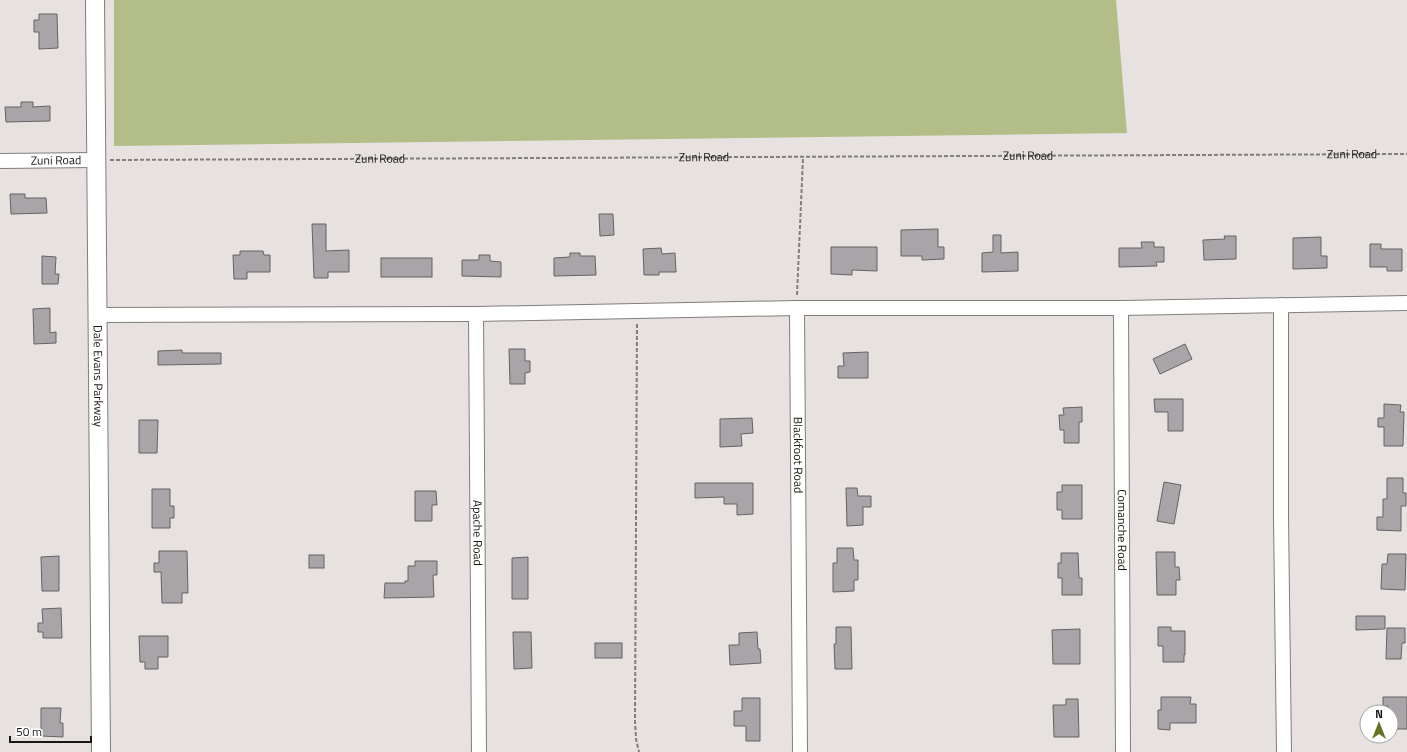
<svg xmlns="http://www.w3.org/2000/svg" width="1407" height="752" font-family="'Titillium Web',sans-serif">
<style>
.green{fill:#b2bd87}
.building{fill:#a8a4a7;stroke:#656164}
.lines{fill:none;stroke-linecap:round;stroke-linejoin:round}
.minor-casing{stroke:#817d7a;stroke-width:16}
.major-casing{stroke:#817d7a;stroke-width:20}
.path{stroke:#807d7b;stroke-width:2;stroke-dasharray:4 2;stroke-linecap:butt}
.minor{stroke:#fff;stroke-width:14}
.major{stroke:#fff;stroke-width:18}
.labels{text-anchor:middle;stroke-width:3;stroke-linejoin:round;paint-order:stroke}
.street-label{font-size:12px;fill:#191716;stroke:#fff}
</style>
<rect width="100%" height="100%" fill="#e7e2e0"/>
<polygon class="green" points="114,0 1116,0 1127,133 114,146"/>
<g class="building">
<polygon points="39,14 57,14 58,48 39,49 39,32 34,32 34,20 39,20"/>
<polygon points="21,102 33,102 33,107 50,106 50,121 6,122 5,107 21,107"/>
<polygon points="10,194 25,194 25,198 46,198 47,213 11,214"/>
<polygon points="599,214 613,214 614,235 600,236"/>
<polygon points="312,224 326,224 326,251 349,250 349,272 328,272 328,278 314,278"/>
<polygon points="938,229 938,247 944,247 944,259 922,260 922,256 901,256 901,230"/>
<polygon points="993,235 1001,235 1001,253 1018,252 1018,271 982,272 982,253 993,252"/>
<polygon points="1224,236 1236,236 1236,259 1204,260 1203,240 1225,239"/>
<polygon points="1321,237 1321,256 1327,256 1327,268 1293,269 1293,238"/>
<polygon points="1141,242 1154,242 1154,247 1164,247 1164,262 1156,262 1157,266 1119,267 1119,248 1142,248"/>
<polygon points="1370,244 1381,244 1381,249 1402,249 1402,271 1387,271 1387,267 1370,267"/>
<polygon points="831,247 877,247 877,271 852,270 852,275 831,274"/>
<polygon points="661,248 662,254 675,253 676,272 659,272 659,275 644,275 643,249"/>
<polygon points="240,251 263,251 264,255 270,255 270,272 247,272 247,279 234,279 233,255 240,255"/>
<polygon points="570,253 580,253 580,256 595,256 596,275 554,276 554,258 570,257"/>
<polygon points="479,255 490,255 490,261 501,262 501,277 462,276 462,260 479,260"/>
<polygon points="42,256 56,257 55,274 59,274 58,284 42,284"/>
<rect x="381" y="258" width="51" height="19"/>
<polygon points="50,308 50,333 56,332 56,343 34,344 33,309"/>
<polygon points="1185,344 1192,359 1160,374 1153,359"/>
<polygon points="509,349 525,349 525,361 530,361 530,372 525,373 525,384 510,384"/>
<polygon points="182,350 182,353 221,353 221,364 158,365 158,351"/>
<polygon points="868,352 868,378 838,378 838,366 844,366 843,353"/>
<polygon points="1154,399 1183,399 1183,431 1168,431 1168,412 1155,412"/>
<polygon points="1384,404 1401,405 1400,412 1404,412 1403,446 1384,446 1384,427 1378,427 1378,418 1384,418"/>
<polygon points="1082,407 1082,422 1079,422 1079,443 1064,443 1064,430 1060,430 1059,415 1064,415 1063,408"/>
<polygon points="752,418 753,433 741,434 742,446 720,447 720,419"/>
<polygon points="139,420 158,420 157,453 139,453"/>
<polygon points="1387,478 1403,478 1403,493 1406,493 1406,506 1401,506 1401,531 1377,530 1377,517 1383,517 1383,499 1387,499"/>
<polygon points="1164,482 1181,485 1174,524 1157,521"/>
<polygon points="695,483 753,483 753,514 737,515 737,504 724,504 724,497 695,498"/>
<polygon points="1062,485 1082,485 1082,519 1062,519 1062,510 1057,510 1057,492 1062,492"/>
<polygon points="846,488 857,488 858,496 871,496 871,507 863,507 863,525 847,526"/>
<polygon points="152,489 170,489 170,506 174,506 174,518 170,518 170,528 152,528"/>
<polygon points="415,491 436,491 437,505 432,505 432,521 415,521"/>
<polygon points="837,548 853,548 854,560 858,560 858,580 854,580 854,591 833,592 833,563 837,563"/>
<polygon points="159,551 187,551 188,593 182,593 182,603 162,603 161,572 154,572 154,563 159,563"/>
<polygon points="1156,552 1175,552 1175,567 1179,567 1180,580 1176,580 1176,595 1157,595"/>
<polygon points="1061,553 1078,553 1079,578 1082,578 1082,595 1062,595 1062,578 1058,578 1058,563 1061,563"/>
<polygon points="1388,554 1406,554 1405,590 1381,589 1382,564 1387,564"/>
<rect x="309" y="555" width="15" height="13"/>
<polygon points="59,556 59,591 42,591 41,557"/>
<polygon points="528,557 528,599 512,599 512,558"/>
<polygon points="415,561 437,561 437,575 433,575 434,597 384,598 385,583 405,583 405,581 408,581 408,566 415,566"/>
<polygon points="61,608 62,638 43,638 43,632 38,632 38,623 43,623 42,609"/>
<polygon points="1356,616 1385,616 1385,629 1356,630"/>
<polygon points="836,627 851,627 852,669 835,669 834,644 836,644"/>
<polygon points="1158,627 1171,627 1171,631 1185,631 1185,655 1184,655 1184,662 1163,662 1163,646 1158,646"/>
<polygon points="1387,628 1405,628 1405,643 1402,643 1401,659 1386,659"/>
<polygon points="1080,629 1080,664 1053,664 1052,630"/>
<polygon points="513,632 531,632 532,668 514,669"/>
<polygon points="757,632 758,649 760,649 761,663 730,665 729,645 739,645 739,633"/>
<polygon points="139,636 168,636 168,657 158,657 158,669 145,669 145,662 140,662"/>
<rect x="595" y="643" width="27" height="15"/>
<polygon points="1161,697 1191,697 1190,704 1196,704 1196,723 1170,723 1170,730 1158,729 1158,710 1161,710"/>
<polygon points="1383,697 1407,697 1407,729 1391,729 1391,712 1388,712 1388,706 1383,706"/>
<polygon points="742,698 760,698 760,741 746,741 746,726 734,726 734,711 742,711"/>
<polygon points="1066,699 1078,699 1079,737 1054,737 1053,705 1066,705"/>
<polygon points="41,708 61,708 60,723 63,723 63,737 41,736"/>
</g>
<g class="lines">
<defs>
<g id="minor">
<path id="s2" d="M0 161 95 160"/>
<polyline points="1281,305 1281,517 1284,752"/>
<path id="s3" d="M797 308 800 752"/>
<path id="s4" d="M1121 308 1123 752"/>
<path id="s5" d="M476 314 479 752"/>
<polyline points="98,315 476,314 797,308 1121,308 1407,303"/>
</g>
<g id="major">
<path id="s6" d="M95 0 101 752"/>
</g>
</defs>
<use href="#minor" class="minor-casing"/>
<use href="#major" class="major-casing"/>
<g class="path">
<path id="s1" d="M110 160 1407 154"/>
<polyline points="797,295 803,158"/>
<polyline points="637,324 635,721 636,739 639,752"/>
</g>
<use href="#minor" class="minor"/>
<use href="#major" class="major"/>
</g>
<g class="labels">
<g class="street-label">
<text dy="4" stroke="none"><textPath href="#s1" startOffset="1242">Zuni Road</textPath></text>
<text dy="4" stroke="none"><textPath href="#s1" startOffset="918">Zuni Road</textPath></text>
<text dy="4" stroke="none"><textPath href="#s1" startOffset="594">Zuni Road</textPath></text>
<text dy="4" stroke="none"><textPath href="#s1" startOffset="270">Zuni Road</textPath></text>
<text dy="4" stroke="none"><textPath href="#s2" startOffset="56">Zuni Road</textPath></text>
<text dy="4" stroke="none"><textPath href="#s6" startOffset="376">Dale Evans Parkway</textPath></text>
<text dy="4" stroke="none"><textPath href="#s3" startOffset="147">Blackfoot Road</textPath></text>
<text dy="4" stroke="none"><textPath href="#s4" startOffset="222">Comanche Road</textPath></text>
<text dy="4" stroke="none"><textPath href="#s5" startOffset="219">Apache Road</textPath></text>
</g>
</g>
<g transform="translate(1379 724)"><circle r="19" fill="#ffffff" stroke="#a3a2a2"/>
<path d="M0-3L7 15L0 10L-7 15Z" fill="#637523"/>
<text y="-6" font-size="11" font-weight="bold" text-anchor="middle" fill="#191716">N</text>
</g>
<path d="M10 736v6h81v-6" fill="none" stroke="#191716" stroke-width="2"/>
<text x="16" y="736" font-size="12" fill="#191716" stroke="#ffffff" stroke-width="3" paint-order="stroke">50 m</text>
</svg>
